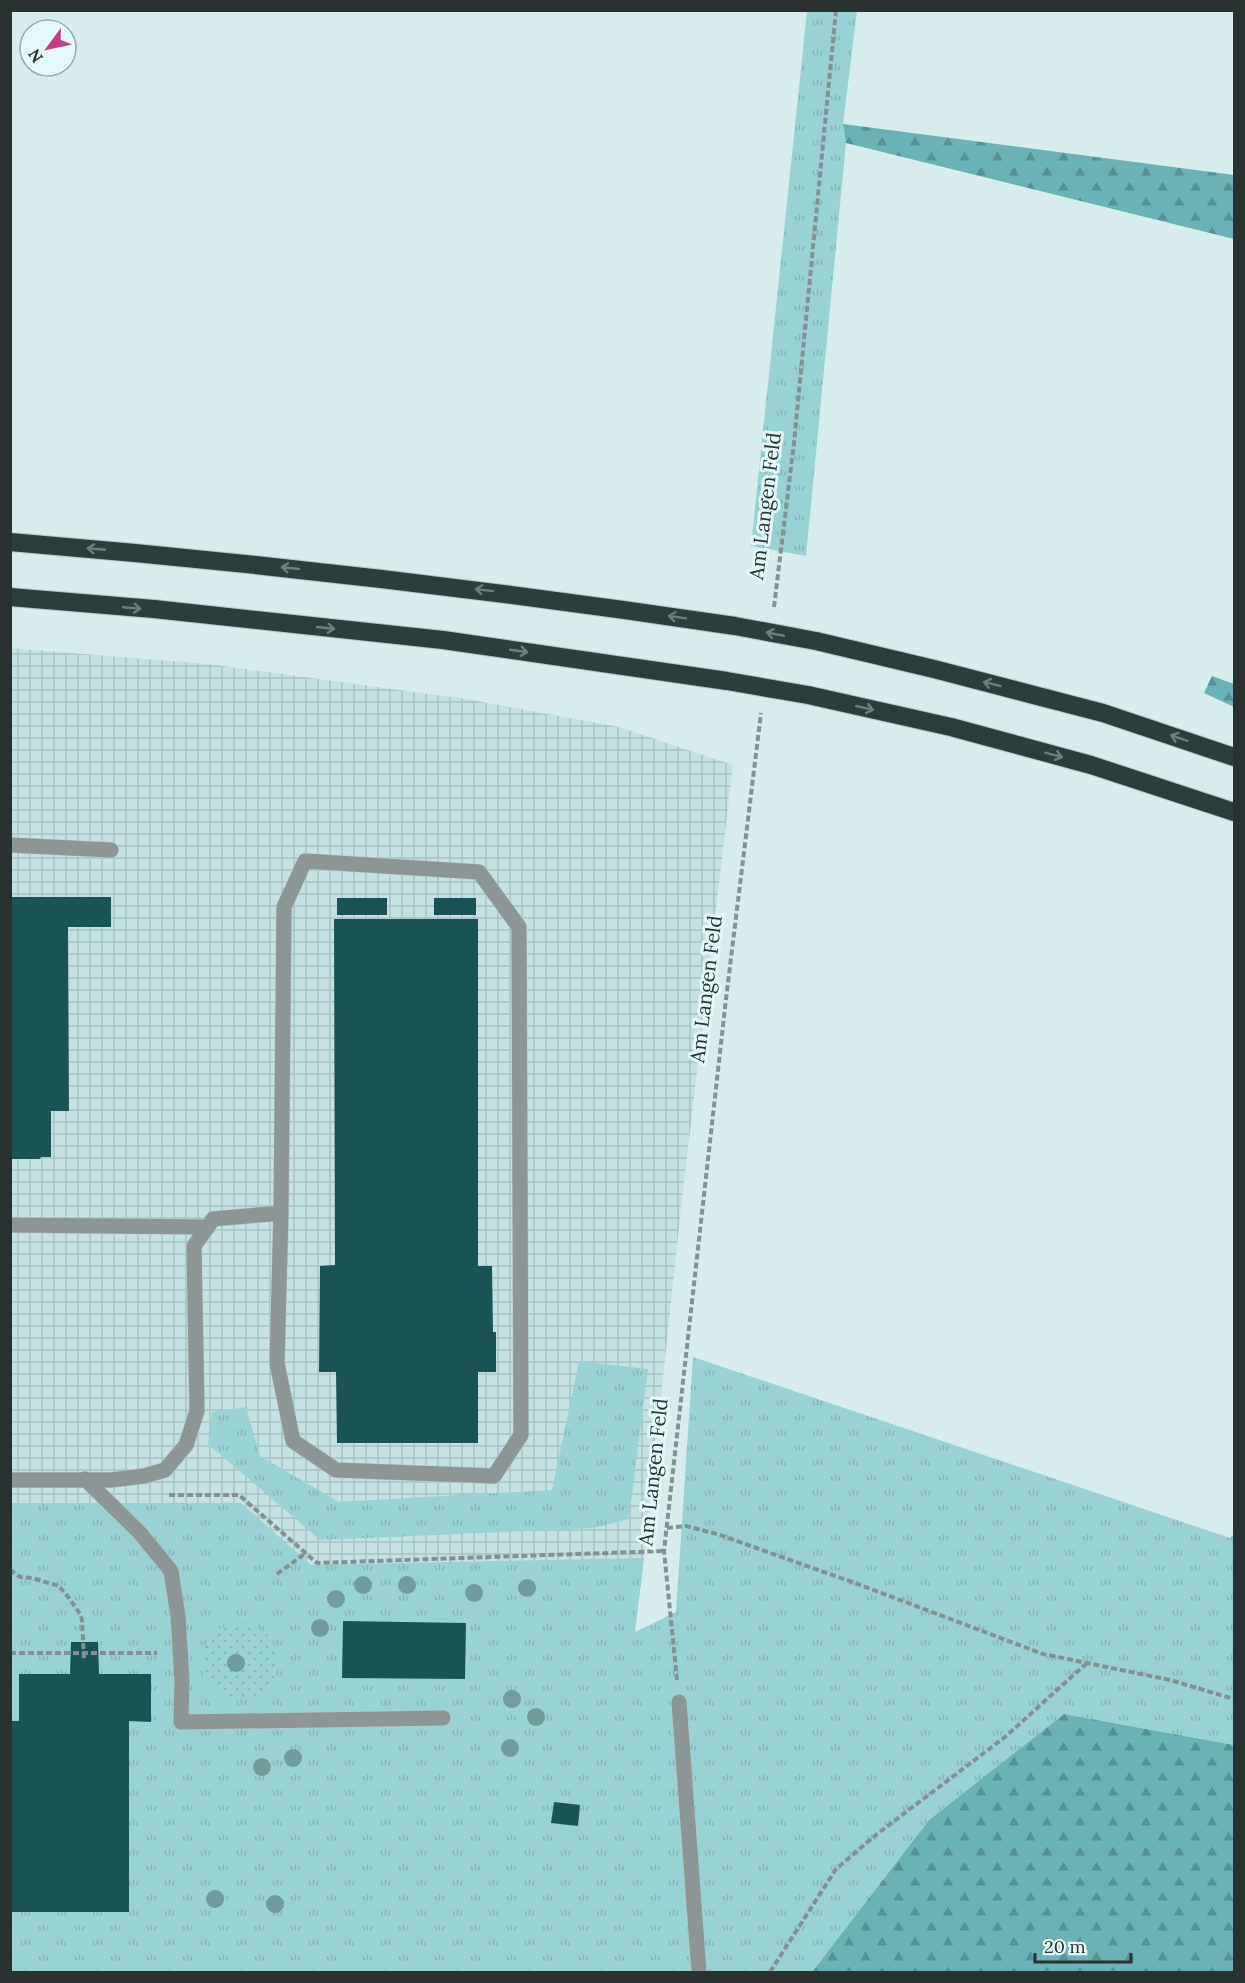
<svg xmlns="http://www.w3.org/2000/svg" width="1245" height="1983" font-family="Lora,serif">
<style>
.industrial{fill:url(#industrial-grid)}
.grass{fill:url(#grass-tufts)}
.forest{fill:url(#forest-firs)}
.park{fill:url(#park-dots)}
.building{fill:#1a5356}
.lines{fill:none;stroke-linecap:round;stroke-linejoin:round}
.minor-casing{stroke:#b4c7c7;stroke-width:16}
.highway-casing{stroke:#b4c7c7;stroke-width:20}
.path{stroke:#839192;stroke-width:4;stroke-dasharray:6 3;stroke-linecap:butt}
.minor{stroke:#8d9696;stroke-width:15}
.highway{stroke:#2c3d3e;stroke-width:18}
.highway-bridge-casing{stroke:#b4c7c7;stroke-width:20;stroke-linecap:butt}
.highway-bridge{stroke:#2c3d3e;stroke-width:18}
.tree{fill:#709c9e}
.oneway{stroke:#6c7f80}
.labels{text-anchor:middle;stroke-width:6;stroke-linejoin:round;paint-order:stroke}
.street-label{font-size:20px;fill:#293131;stroke:#e4f9fa}
</style>
<defs>
<pattern id="industrial-grid" width="8" height="8" patternUnits="userSpaceOnUse" patternTransform="scale(1.5)"><rect width="8" height="8" fill="#c4e2e3"/><path d="M0 4h8M4 0v8" fill="none" stroke="#a8c2c3"/></pattern>
<pattern id="grass-tufts" width="24" height="20" patternUnits="userSpaceOnUse" patternTransform="scale(1.5)"><rect width="24" height="20" fill="#99d2d5"/><path d="M3 7l-1-3M5 7V3M7 7l1-3M15 17l-1-3M17 17v-4M19 17l1-3" fill="none" stroke="#84b5b7"/></pattern>
<pattern id="forest-firs" width="22" height="20" patternUnits="userSpaceOnUse" patternTransform="scale(1.5)"><rect width="22" height="20" fill="#6ab2b6"/><path d="M5 1l3.5 6h-7zM16 11l3.5 6h-7z" fill="#579195"/></pattern>
<pattern id="park-dots" width="8" height="8" patternUnits="userSpaceOnUse" patternTransform="scale(1.5)"><rect width="8" height="8" fill="#99d2d5"/><path d="M2 2h.1M6 6h.1" fill="none" stroke="#84b5b7" stroke-width="1.8" stroke-linecap="round"/></pattern>
</defs>
<rect width="100%" height="100%" fill="#d7eced"/>
<polygon class="industrial" points="10,648 208,664 466,699 619,727 733,765 681,1208 644,1558 606,1843 11,1972"/>
<g class="grass">
<polygon points="807,11 857,11 843,124 846,143 806,556 751,546"/>
<polygon points="693,1357 1230,1538 1234,1534 1234,1745 1064,1714 929,1820 812,1972 11,1972 11,1503 241,1503 311,1565 644,1558 635,1632 676,1612"/>
<polygon points="579,1361 648,1369 629,1519 594,1528 320,1540 208,1444 212,1412 246,1407 260,1456 339,1502 552,1490"/>
</g>
<g class="forest">
<polygon points="843,124 1234,175 1234,239 846,143"/>
<polygon points="1212,676 1234,684 1234,707 1204,693"/>
<polygon points="1064,1714 1234,1745 1234,1972 812,1972 929,1820"/>
</g>
<circle class="park" cx="240" cy="1661" r="38"/>
<g class="building">
<polygon points="10,897 111,897 111,927 68,927 69,1111 51,1111 51,1157 41,1157 40,1159 10,1159"/>
<rect x="337" y="898" width="50" height="17"/>
<rect x="434" y="898" width="42" height="17"/>
<polygon points="334,919 478,919 478,1266 492,1266 493,1332 496,1332 496,1372 478,1372 478,1443 337,1443 336,1372 319,1372 320,1266 335,1265"/>
<polygon points="343,1621 466,1623 465,1679 342,1678"/>
<polygon points="71,1642 98,1642 99,1674 151,1674 151,1722 129,1721 129,1912 10,1912 10,1721 19,1721 19,1674 70,1674"/>
<polygon points="554,1802 580,1805 578,1826 551,1823"/>
</g>
<g class="lines">
<defs>
<g id="minor">
<polyline points="10,845 111,850"/>
<polyline points="10,1225 208,1227"/>
<polyline points="85,1479 140,1533 171,1571 178,1616 182,1681 181,1722 443,1718"/>
<polyline points="10,1480 111,1480 144,1476 165,1470 186,1445 197,1411 194,1246 213,1219 281,1213 277,1363 293,1441 336,1470 494,1476 521,1435 519,927 479,872 305,861 284,907 281,1213"/>
<polyline points="679,1702 699,1972"/>
</g>
<g id="highway">
<path d="M10 542C253 562 494 590 735 626"/>
<polyline points="10,597 154,609 443,640 727,681"/>
<polyline points="816,641 934,669 1103,713 1234,757"/>
<polyline points="808,695 951,727 1091,765 1234,812"/>
</g>
</defs>
<use href="#minor" class="minor-casing"/>
<use href="#highway" class="highway-casing"/>
<g class="path">
<polyline points="774,607 794,443 836,10"/>
<polyline points="169,1495 239,1495 317,1563 664,1551"/>
<polyline points="667,1528 686,1526 717,1534 855,1583 1043,1654 1170,1680 1234,1699"/>
<polyline points="10,1570 20,1577 32,1578 59,1586 69,1598 80,1614 82,1620 84,1660"/>
<polyline points="277,1574 306,1553"/>
<polyline points="10,1653 157,1653"/>
<polyline points="677,1680 664,1551 726,999 761,713"/>
<polyline points="770,1972 836,1869 877,1834 1005,1737 1088,1662"/>
</g>
<use href="#minor" class="minor"/>
<use href="#highway" class="highway"/>
<defs>
<g id="highway-bridge">
<polyline points="735,626 816,641"/>
<polyline points="727,681 808,695"/>
</g>
</defs>
<use href="#highway-bridge" class="highway-bridge-casing"/>
<use href="#highway-bridge" class="highway-bridge"/>
</g>
<g class="tree">
<circle cx="363" cy="1585" r="9"/>
<circle cx="407" cy="1585" r="9"/>
<circle cx="527" cy="1588" r="9"/>
<circle cx="474" cy="1593" r="9"/>
<circle cx="336" cy="1599" r="9"/>
<circle cx="320" cy="1628" r="9"/>
<circle cx="236" cy="1663" r="9"/>
<circle cx="512" cy="1699" r="9"/>
<circle cx="536" cy="1717" r="9"/>
<circle cx="510" cy="1748" r="9"/>
<circle cx="293" cy="1758" r="9"/>
<circle cx="262" cy="1767" r="9"/>
<circle cx="215" cy="1899" r="9"/>
<circle cx="275" cy="1904" r="9"/>
</g>
<defs><path id="oneway-shaft" d="M-6 0H5M1.5-3L5.5 0L1.5 3" fill="none" stroke-width="1.6" stroke-linecap="round" stroke-linejoin="round" transform="scale(1.5)"/></defs>
<g class="oneway">
<use href="#oneway-shaft" transform="translate(96 549) rotate(-175)"/>
<use href="#oneway-shaft" transform="translate(290 568) rotate(-174)"/>
<use href="#oneway-shaft" transform="translate(484 590) rotate(-173)"/>
<use href="#oneway-shaft" transform="translate(132 608) rotate(5)"/>
<use href="#oneway-shaft" transform="translate(677 617) rotate(-171)"/>
<use href="#oneway-shaft" transform="translate(326 628) rotate(6)"/>
<use href="#oneway-shaft" transform="translate(775 634) rotate(-169)"/>
<use href="#oneway-shaft" transform="translate(519 651) rotate(8)"/>
<use href="#oneway-shaft" transform="translate(992 684) rotate(-166)"/>
<use href="#oneway-shaft" transform="translate(865 708) rotate(13)"/>
<use href="#oneway-shaft" transform="translate(1179 738) rotate(-161)"/>
<use href="#oneway-shaft" transform="translate(1054 755) rotate(15)"/>
</g>
<g class="labels">
<g class="street-label">
<text transform="translate(765 506) rotate(-83)" y="7">Am Langen Feld</text>
<text transform="translate(706 989) rotate(-83)" y="7">Am Langen Feld</text>
<text transform="translate(653 1472) rotate(-84)" y="7">Am Langen Feld</text>
</g>
</g>
<rect width="1245" height="1983" fill="none" stroke="#293131" stroke-width="24"/>
<g transform="translate(48 48) rotate(237)"><circle r="28" fill="#e4f9fa" stroke="#99a9aa" stroke-width="1.5"/>
<path d="M0-4.5L10 22L0 15L-10 22Z" fill="#c13e85"/>
<text y="-9" font-size="16" font-weight="bold" text-anchor="middle" fill="#293131">N</text>
</g>
<path d="M1035 1953v9h96v-9" fill="none" stroke="#293131" stroke-width="3"/>
<text x="1044" y="1953" font-size="18" fill="#293131" stroke="#e4f9fa" stroke-width="4.5" paint-order="stroke">20 m</text>
</svg>
